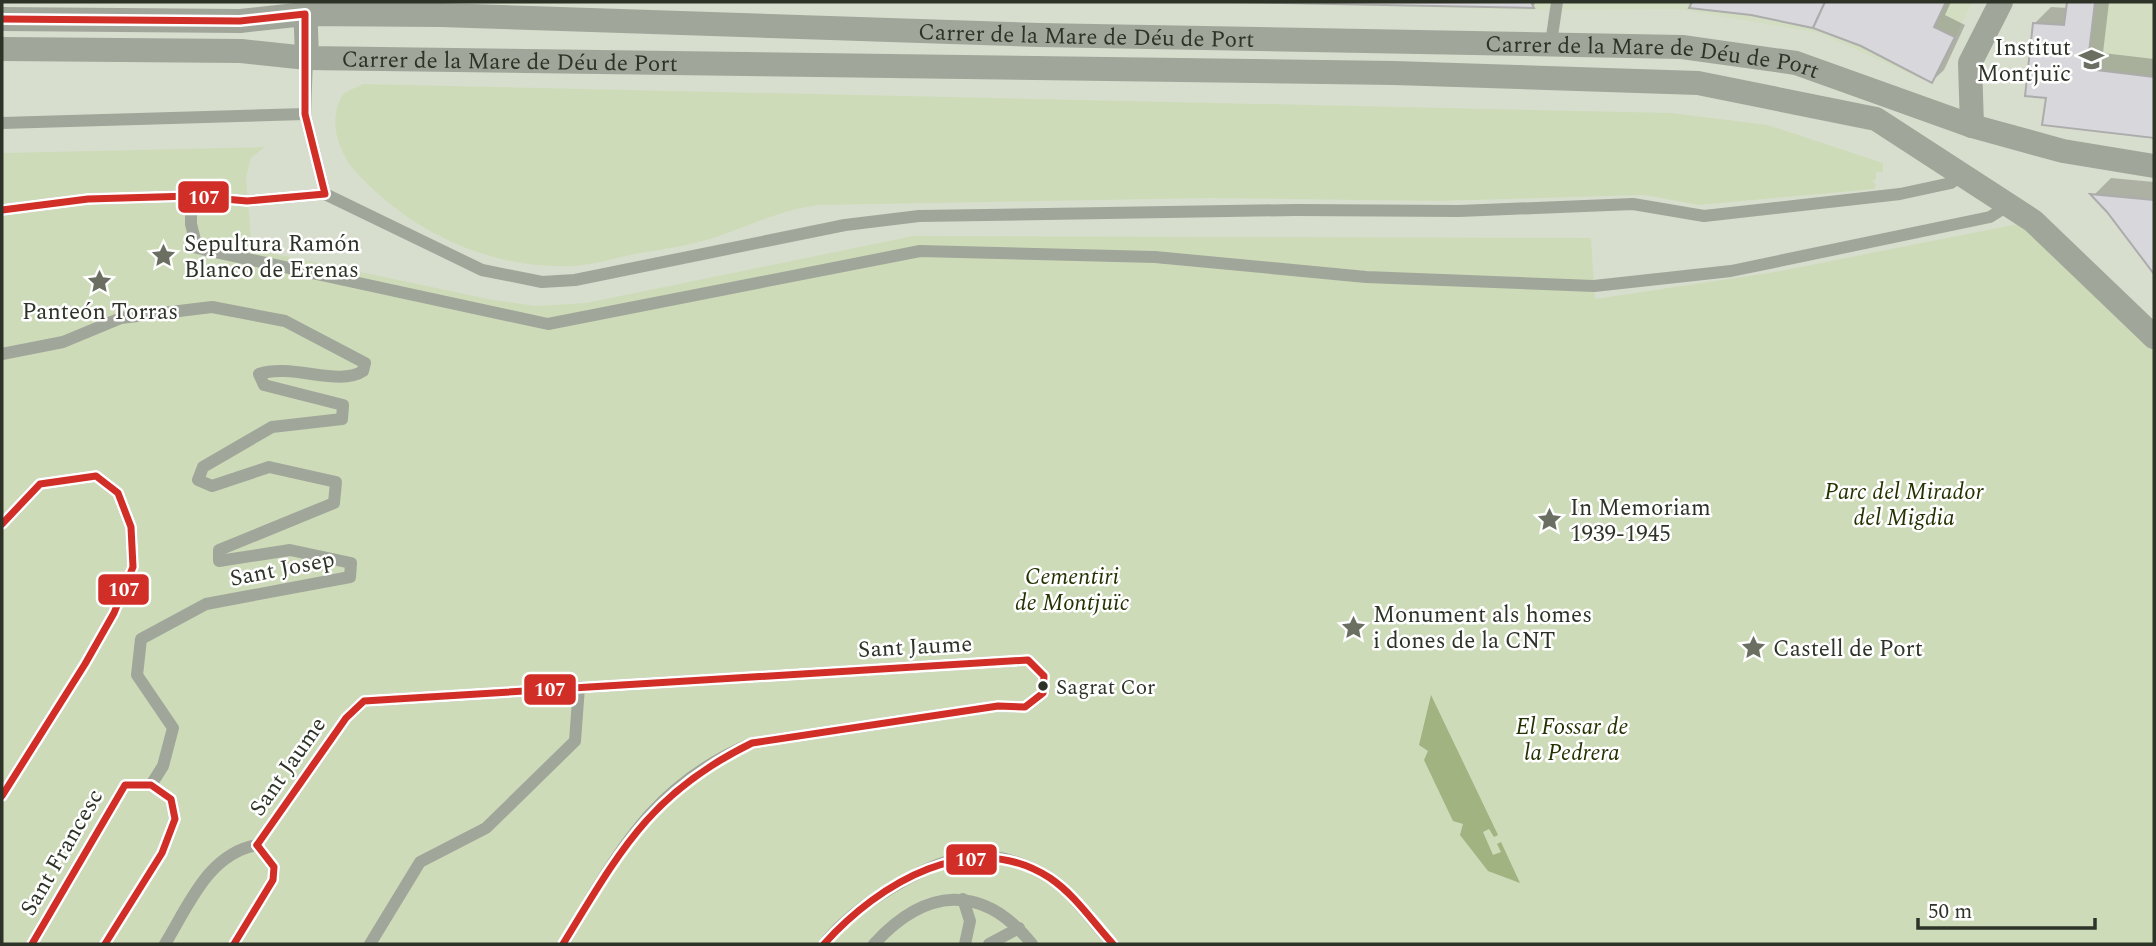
<svg xmlns="http://www.w3.org/2000/svg" width="2156" height="946" font-family="Spectral,serif">
<style>
.built{fill:#d2ddc2}
.green{fill:#cedbb9}
.water{fill:#a1b380}
.shadow{fill:#0003}
.building{fill:#d8d8dc;stroke:#abacab;stroke-width:2}
.lines{fill:none;stroke-linecap:round;stroke-linejoin:round}
.lane{stroke:#a1a69a;stroke-width:12}
.street{stroke:#a1a69a;stroke-width:24}
.bus-1-casing{stroke:#fff;stroke-width:12}
.bus-1{stroke:#d02e26;stroke-width:7}
.bus-dot{fill:#2e3327;stroke:#fff;stroke-width:2.5}
.labels{text-anchor:middle;stroke-width:5;stroke-linejoin:round;paint-order:stroke}
.bus-label{font-size:21px;fill:#2e3327;stroke:#fff;text-anchor:start}
.street-label{font-size:23px;fill:#2e3327;stroke:#fff}
.poi-label{font-size:23px;fill:#2e3327;stroke:#fff;text-anchor:start}
.park-label{font-size:23px;font-style:italic;fill:#233200;stroke:#fff}
.line-badge{stroke:#fff;stroke-width:2.5}
.badge-label{font-size:19px;text-anchor:middle;font-weight:bold;fill:#fff}
</style>
<rect width="100%" height="100%" fill="#d8dece"/>
<g class="built">
<polygon points="1204,2 1972,2 1933,84 1819,33 1678,9 1539,10"/>
<polygon points="2067,2 2154,2 2154,138 2042,125 2045,99 2025,96 2033,23 2064,25"/>
</g>
<g class="green">
<path d="M363 84 1671 113 1768 125 1883 163V172H1876V180H1872L1876 185 1874 189 1699 205 1644 195 1437 201 1210 198 820 205C779 209 743 230 703 241 681 247 658 250 635 254 615 258 594 265 573 266 491 270 410 232 355 171 337 151 327 117 344 93Z"/>
<polygon points="265,147 251,158 246,178 252,249 493,300 537,306 586,303 913,236 1591,238 1595,299 1775,272 2033,221 2154,337 2154,944 2,944 2,153"/>
</g>
<polygon class="water" points="1431,695 1498,835 1494,837 1489,829 1483,832 1493,855 1501,852 1497,844 1501,842 1520,883 1488,871 1460,835 1463,824 1453,821 1424,760 1428,751 1419,745"/>
<g class="shadow">
<polygon points="1332,2 1534,2 1535,4 1533,6"/>
<polygon points="1694,2 1951,2 1945,15 1965,25 1944,70 1932,81 1862,45 1813,27 1751,14 1691,7"/>
<polygon points="2069,2 2109,2 2103,53 2154,59 2154,137 2044,124 2048,97 2034,24 2051,7 2068,8"/>
<polygon points="2111,178 2154,182 2154,215 2148,213 2154,225 2154,222 2154,272 2095,194"/>
</g>
<g class="building">
<polygon points="1235,2 1531,2 1534,8"/>
<polygon points="1692,2 1825,2 1813,28 1751,15 1689,8"/>
<polygon points="1825,2 1946,2 1934,27 1955,37 1932,83 1861,46 1813,28"/>
<polygon points="2067,2 2095,2 2087,69 2154,77 2154,138 2042,125 2046,98 2025,96 2033,23 2064,25"/>
<polygon points="2090,194 2154,200 2154,274 2107,212"/>
</g>
<g class="lines">
<g class="lane">
<polyline points="1551,43 1557,2"/>
<polyline points="307,58 305,114 325,194 482,270 542,282 575,280 845,225 919,216 1295,210 1459,211 1633,204 1704,216 1900,194 1951,183 1962,175"/>
<polyline points="2,123 305,114"/>
<polyline points="191,196 191,224 197,248 548,324 920,251 1155,257 1366,277 1594,286 1731,271 1990,217 2009,205"/>
<polyline points="2,210 88,199 191,196 247,201 325,194"/>
<path d="M2 354 63 342 121 318 212 307 285 321 365 363 363 371C339 387 292 363 259 374L264 385 343 405 342 419 272 427 203 467 198 480 212 486 269 467 336 482 334 503 219 550V561L290 550 351 563 350 577 206 604 141 639 137 675 173 728 163 766 151 785"/>
<polyline points="2,524 40,484 96,476 118,493 131,527 133,567 114,613 85,664 2,796"/>
<path d="M257 845 346 718 364 701 1028 660 1044 676 1043 693 1025 707 998 706 752 743C650 786 618 855 563 944"/>
<polyline points="963,899 970,921 965,944"/>
<polyline points="32,944 125,785 151,785 171,799 175,819 162,853 105,944"/>
<path d="M165 944C189 905 208 854 257 845"/>
<polyline points="234,944 273,880 274,867 257,845"/>
<polyline points="370,944 420,862 486,828 575,741 579,687"/>
<path d="M824 944C853 907 926 860 974 856 999 854 1029 865 1050 878 1071 891 1095 925 1113 944"/>
<path d="M874 944C925 888 982 882 1032 944"/>
<polyline points="989,944 1019,928"/>
</g>
<g class="street">
<polyline points="305,2 307,58"/>
<path id="s1" d="M2 19 240 21 305 14 441 15 1039 35 1682 47 1796 63 1972 126 2063 151 2154 166"/>
<path id="s2" d="M2 49 241 51 307 58 1394 73 1698 83 1876 119 2033 221 2154 337"/>
<polyline points="1972,126 1970,63 2001,2"/>
</g>
<defs>
<g id="bus-1">
<polyline points="2,19 240,21 305,14 305,114 325,194 247,201 191,196 88,199 2,210"/>
<polyline points="2,524 40,484 96,476 118,493 131,527 133,567 114,613 85,664 2,796"/>
<path d="M257 845 346 718 364 701 1028 660 1044 676 1043 693 1025 707 998 706 752 743C650 793 620 851 563 944"/>
<polyline points="32,944 125,785 151,785 171,799 175,819 162,853 105,944"/>
<polyline points="234,944 273,880 274,867 257,845"/>
<path d="M824 944C879 883 971 827 1050 878 1075 895 1093 922 1113 944"/>
</g>
</defs>
<use href="#bus-1" class="bus-1-casing"/>
<use href="#bus-1" class="bus-1"/>
</g>
<defs>
<symbol id="school-bare" viewBox="-9 -9 18 18"><path d="M0-5L7-2L0 1L-7-2ZM-4 1L0 2.5L4 1V4Q0 6-4 4Z" fill="#6a6f61" stroke="#fff" stroke-width="2.5" paint-order="stroke"/></symbol>
<symbol id="sight-bare" viewBox="-9 -9 18 18"><path d="M0-6L1.8-2.2L6-1.7L2.9 1.2L3.7 5.4L0 3.3L-3.7 5.4L-2.9 1.2L-6-1.7L-1.8-2.2Z" fill="#6a6f61" stroke="#fff" stroke-width="2.5" paint-order="stroke"/></symbol>
</defs>
<g fill-rule="evenodd">
<use href="#school-bare" x="2074" y="42" width="35" height="35"/>
<use href="#sight-bare" x="146" y="238" width="35" height="35"/>
<use href="#sight-bare" x="82" y="264" width="35" height="35"/>
<use href="#sight-bare" x="1532" y="502" width="35" height="35"/>
<use href="#sight-bare" x="1336" y="610" width="35" height="35"/>
<use href="#sight-bare" x="1736" y="630" width="35" height="35"/>
</g>
<circle class="bus-dot" cx="1043" cy="686" r="6"/>
<g class="labels">
<g class="bus-label">
<text x="1056" y="694">Sagrat Cor</text>
</g>
<g class="street-label">
<text dy="8" stroke="none"><textPath href="#s1" startOffset="1085">Carrer de la Mare de Déu de Port</textPath></text>
<text dy="8" stroke="none"><textPath href="#s1" startOffset="1652">Carrer de la Mare de Déu de Port</textPath></text>
<text dy="8" stroke="none"><textPath href="#s2" startOffset="508">Carrer de la Mare de Déu de Port</textPath></text>
<text transform="translate(282 568) rotate(-11)" y="8">Sant Josep</text>
<text transform="translate(915 646) rotate(-3)" y="8">Sant Jaume</text>
<text transform="translate(287 766) rotate(-55)" y="8">Sant Jaume</text>
<text transform="translate(61 852) rotate(-60)" y="8">Sant Francesc</text>
</g>
<g class="poi-label">
<text x="2071" y="55" text-anchor="end">Institut<tspan x="2071" dy="26">Montjuïc</tspan></text>
<text x="184" y="251">Sepultura Ramón<tspan x="184" dy="26">Blanco de Erenas</tspan></text>
<text x="100" y="319" text-anchor="middle">Panteón Torras</text>
<text x="1570" y="515">In Memoriam<tspan x="1570" dy="26">1939-1945</tspan></text>
<text x="1373" y="622">Monument als homes<tspan x="1373" dy="26">i dones de la CNT</tspan></text>
<text x="1773" y="656">Castell de Port</text>
</g>
<g class="park-label">
<text x="1904" y="499">Parc del Mirador<tspan x="1904" dy="26">del Migdia</tspan></text>
<text x="1072" y="584">Cementiri<tspan x="1072" dy="26">de Montjuïc</tspan></text>
<text x="1572" y="734">El Fossar de<tspan x="1572" dy="26">la Pedrera</tspan></text>
</g>
</g>
<g class="line-badge">
<rect x="177" y="180" width="53" height="34" rx="7" fill="#d02e26"/>
<rect x="97" y="573" width="53" height="33" rx="7" fill="#d02e26"/>
<rect x="523" y="673" width="54" height="33" rx="7" fill="#d02e26"/>
<rect x="945" y="843" width="53" height="33" rx="7" fill="#d02e26"/>
</g>
<g class="badge-label">
<text x="204" y="204">107</text>
<text x="124" y="596">107</text>
<text x="550" y="696">107</text>
<text x="971" y="866">107</text>
</g>
<rect width="2156" height="946" fill="none" stroke="#2e3327" stroke-width="7"/>
<path d="M1918 918v10h177v-10" fill="none" stroke="#2e3327" stroke-width="3.5"/>
<text x="1928" y="918" font-size="21" fill="#2e3327" stroke="#ffffff" stroke-width="5" paint-order="stroke">50 m</text>
</svg>
